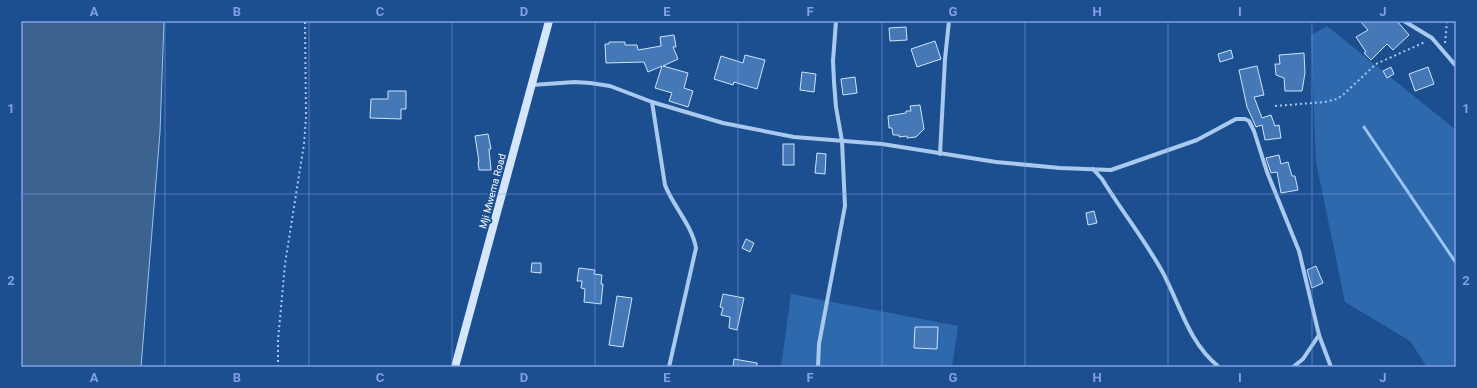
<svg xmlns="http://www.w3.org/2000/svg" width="1477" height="388" font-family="Roboto,sans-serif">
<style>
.green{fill:#2e69ad}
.water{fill:#3c6290;stroke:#9cc4f0}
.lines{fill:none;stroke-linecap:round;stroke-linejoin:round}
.stream{stroke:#9cc4f0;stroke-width:3}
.building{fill:#4478b7;stroke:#cfe3fa}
.path{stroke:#a9c9ee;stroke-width:2;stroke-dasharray:2 3;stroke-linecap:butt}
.street{stroke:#a9c9ee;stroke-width:4}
.secondary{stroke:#d6e6fa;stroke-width:8}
.grid{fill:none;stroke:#839eea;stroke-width:1;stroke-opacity:0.55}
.labels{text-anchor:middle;stroke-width:4;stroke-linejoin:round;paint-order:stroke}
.street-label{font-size:10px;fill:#fff;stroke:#1b4f8f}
.neatline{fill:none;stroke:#839eea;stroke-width:1.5}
.grid-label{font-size:13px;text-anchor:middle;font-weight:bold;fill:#839eea}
</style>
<rect width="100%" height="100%" fill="#1b4f8f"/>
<g class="green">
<polygon points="1327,26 1456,130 1456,367 1427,367 1410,341 1345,302 1316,162 1311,35"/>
<polygon points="791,294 958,326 952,367 781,367"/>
</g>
<polygon class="water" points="21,21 164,21 160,132 141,367 21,367"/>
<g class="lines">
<polyline class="stream" points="1364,127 1456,263"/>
</g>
<g class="building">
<polygon points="1360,21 1397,21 1409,35 1393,50 1387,44 1371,60 1364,53 1366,52 1356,37 1368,30"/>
<polygon points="906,27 907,40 890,41 889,28"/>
<polygon points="674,35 676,47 673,47 678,59 663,66 688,73 684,88 693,91 688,107 669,101 672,93 655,88 662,66 648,72 644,62 606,63 605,44 609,44 609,42 625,42 625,45 637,45 638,50 661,46 660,37"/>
<polygon points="935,41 941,59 917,67 911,49"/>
<polygon points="1231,50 1233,58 1220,62 1218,54"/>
<polygon points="1304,53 1305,73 1302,91 1285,91 1284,78 1276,75 1275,64 1280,64 1279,55"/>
<polygon points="745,55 765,60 757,89 734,82 733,85 714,79 721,56 743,63"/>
<polygon points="1257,66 1264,95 1254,97 1262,118 1271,115 1275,126 1279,125 1281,138 1265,140 1262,125 1256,127 1247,107 1239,70"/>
<polygon points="1391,67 1394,74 1387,78 1383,71"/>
<polygon points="1428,67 1434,84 1415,91 1409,74"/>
<polygon points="802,72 816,74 814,92 800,90"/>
<polygon points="855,77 857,93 843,95 841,79"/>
<polygon points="388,91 406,91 406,109 401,109 401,119 370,118 371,99 388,99"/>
<polygon points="920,105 924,129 916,137 907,138 907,136 899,137 899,135 893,135 892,128 889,128 888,116 906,113 906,111 911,111 910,106"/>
<polygon points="488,134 491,149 489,149 491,170 479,170 478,162 479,162 475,136"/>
<rect x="783" y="144" width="11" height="21"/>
<polygon points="817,153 826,154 825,174 815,173"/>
<polygon points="1279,155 1281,164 1288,162 1292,176 1295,176 1298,190 1281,193 1277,172 1271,173 1266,158"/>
<polygon points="1094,211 1097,223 1088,225 1086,213"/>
<polygon points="746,239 754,243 750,252 742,248"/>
<polygon points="532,263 541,263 541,273 531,272"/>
<polygon points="1316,266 1323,283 1312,288 1307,270"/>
<polygon points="579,268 595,270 594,274 602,275 601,284 603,284 601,304 584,302 585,289 581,288 582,281 577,281"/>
<polygon points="723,294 744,298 737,330 729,328 730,317 721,315 723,308 720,307"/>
<polygon points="617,296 632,298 623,347 609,345"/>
<polygon points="915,327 938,327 937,349 914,348"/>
<polygon points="734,359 757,363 757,367 733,367"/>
</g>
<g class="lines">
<g class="path">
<polyline points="1445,43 1447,21"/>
<polyline points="1275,106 1325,102 1337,99 1344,94 1376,64 1425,42"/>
<polyline points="278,367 278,340 285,264 304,144 306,117 305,21"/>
</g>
<g class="street">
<polyline points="1404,21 1432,38 1456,66"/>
<polyline points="532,85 575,82 590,83 610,86 652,102 723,123 794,137 882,144 996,162 1060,168 1111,170 1197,140 1236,119 1245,119 1249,121 1254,131 1267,172 1299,251 1319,335 1331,367"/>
<path d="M652 102 665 185C673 206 692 225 696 248L669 367"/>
<polyline points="940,154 945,59 949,21"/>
<path d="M1093 169 1102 179C1121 210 1144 239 1162 271 1180 304 1188 342 1219 367"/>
<polyline points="818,367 819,344 845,206 842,141 836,107 834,82 833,61 836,21"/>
<polyline points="1293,367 1303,359 1319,335"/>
</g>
<polyline class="secondary" points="455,367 549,21"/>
</g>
<path class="grid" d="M165 21V367M309 21V367M452 21V367M595 21V367M738 21V367M882 21V367M1025 21V367M1168 21V367M1312 21V367M21 194H1456"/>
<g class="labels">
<g class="street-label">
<text transform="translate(492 191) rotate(-75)" y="4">Mji Mwema Road</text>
</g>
</g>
<rect width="1477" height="388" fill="none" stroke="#1b4f8f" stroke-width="44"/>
<rect x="22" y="22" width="1433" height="344" class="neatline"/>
<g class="grid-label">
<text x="94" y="16">A</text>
<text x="237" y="16">B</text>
<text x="380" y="16">C</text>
<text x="524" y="16">D</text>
<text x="667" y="16">E</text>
<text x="810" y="16">F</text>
<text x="953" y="16">G</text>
<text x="1097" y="16">H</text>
<text x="1240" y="16">I</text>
<text x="1383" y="16">J</text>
<text x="11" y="113">1</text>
<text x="1466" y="113">1</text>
<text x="11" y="285">2</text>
<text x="1466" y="285">2</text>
<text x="94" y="382">A</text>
<text x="237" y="382">B</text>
<text x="380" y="382">C</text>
<text x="524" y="382">D</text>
<text x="667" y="382">E</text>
<text x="810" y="382">F</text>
<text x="953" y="382">G</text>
<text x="1097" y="382">H</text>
<text x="1240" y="382">I</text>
<text x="1383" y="382">J</text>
</g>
</svg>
